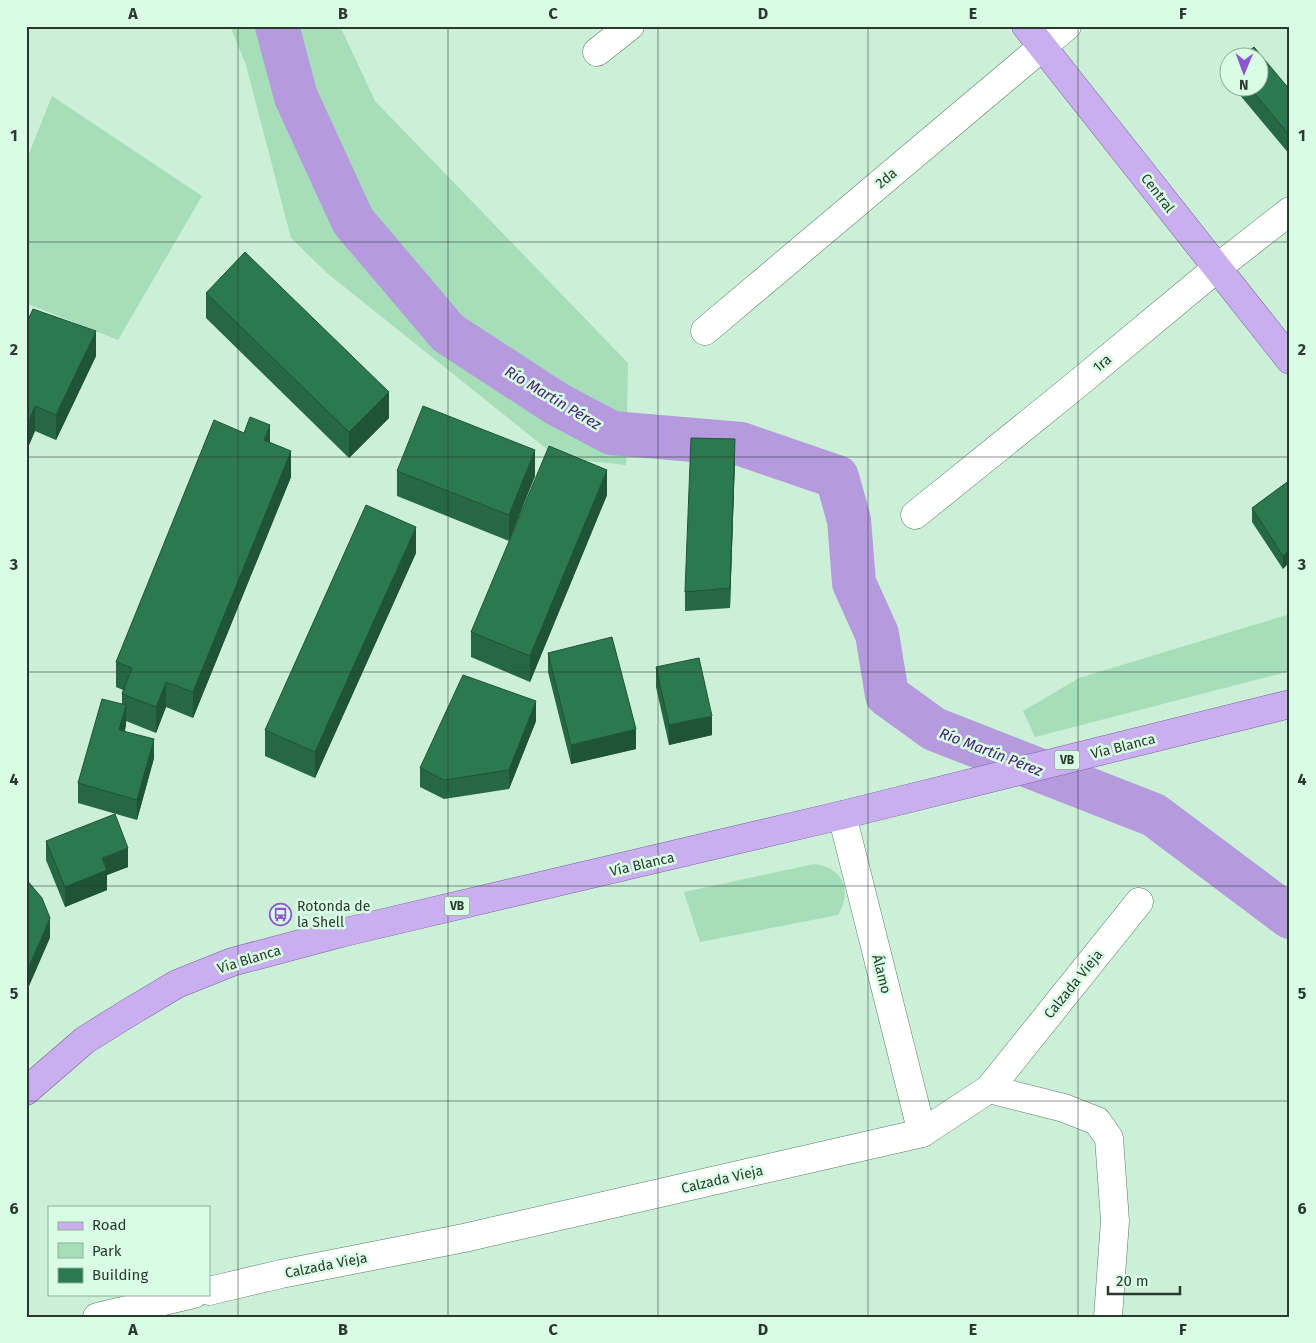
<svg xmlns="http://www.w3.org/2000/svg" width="1316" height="1343" font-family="'Fira Sans',sans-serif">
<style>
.green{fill:#a6deba}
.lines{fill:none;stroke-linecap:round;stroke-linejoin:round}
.river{stroke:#b59bde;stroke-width:44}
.minor-casing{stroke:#597a64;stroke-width:29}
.major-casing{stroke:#7b62a5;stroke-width:29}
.minor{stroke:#fff;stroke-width:28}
.major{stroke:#caafef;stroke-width:28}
.wall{fill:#266744}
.shaded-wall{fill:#1f5437}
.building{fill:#2c784f;stroke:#1f5437}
.grid{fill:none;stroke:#2a382f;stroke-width:1;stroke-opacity:0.55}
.labels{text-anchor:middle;stroke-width:5;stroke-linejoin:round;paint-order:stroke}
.shield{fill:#d8fde4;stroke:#5e7365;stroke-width:1}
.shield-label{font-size:12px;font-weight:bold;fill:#2a382f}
.street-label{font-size:14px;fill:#2a382f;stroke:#d8fde4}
.poi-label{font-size:14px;fill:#2a382f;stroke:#d8fde4;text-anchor:start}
.water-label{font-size:15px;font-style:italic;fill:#46206f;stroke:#d8fde4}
.neatline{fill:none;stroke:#2a382f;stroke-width:2}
.grid-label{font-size:16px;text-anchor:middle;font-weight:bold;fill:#2a382f}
</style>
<rect width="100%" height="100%" fill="#cbefd7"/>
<g class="green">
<polygon points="230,26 340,26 375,101 628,363 626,465 558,458 327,273 291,238 246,65"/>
<polygon points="52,96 202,196 118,340 26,303 26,161"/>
<polygon points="1290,614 1290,671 1035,737 1023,711 1079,678"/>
<path d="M814 864C842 867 853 890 838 915L700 942 684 892Z"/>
</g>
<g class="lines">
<polyline class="river" points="277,26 296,97 353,221 448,333 557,404 612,433 741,444 837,477 849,520 854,583 877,634 887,695 934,729 1154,815 1290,917"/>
<defs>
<g id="minor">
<polyline points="597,52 630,26"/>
<polyline points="705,331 1067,26"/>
<polyline points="915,515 1070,390 1217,268 1290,211"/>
<polyline points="842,815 922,1133"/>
<polyline points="989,1089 1064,1108 1097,1121 1109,1138 1115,1221 1108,1317"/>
<polyline points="209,1291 281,1274 464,1238 922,1133 989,1089 1139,902"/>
<polyline points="97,1317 194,1294"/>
</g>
<g id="major">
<polyline points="1026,26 1290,360"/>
<polyline points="26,1091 85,1040 130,1012 177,984 232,962 341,933 842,815 1290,704"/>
</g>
</defs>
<use href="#minor" class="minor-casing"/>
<use href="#major" class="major-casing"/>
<use href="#minor" class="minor"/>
<use href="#major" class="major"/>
</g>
<g class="wall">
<polygon points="1234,88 1258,88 1290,90 1290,155"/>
<polygon points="206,293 389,418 349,458 206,318"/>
<polygon points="26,324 96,356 56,440 35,431 26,452"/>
<polygon points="270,442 291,477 193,718 166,707 156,733 126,721 126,725 125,731 154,758 137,820 78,803 78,783 122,704 122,694 123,690 116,687 116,662"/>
<polygon points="735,458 730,608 685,611 685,592"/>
<polygon points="397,471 535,476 509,541 397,496"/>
<polygon points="1290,480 1283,569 1252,522 1252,508"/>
<polygon points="607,495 530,682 471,657 471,632"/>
<polygon points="416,553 315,778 265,756 265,730"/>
<polygon points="548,653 636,749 571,764 548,672"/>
<polygon points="656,667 712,735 669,745 656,687"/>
<polygon points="536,721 509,789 444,799 420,787 420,768"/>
<polygon points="46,841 128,867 107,875 107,890 65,907 46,860"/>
</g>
<g class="shaded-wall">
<polygon points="96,331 96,356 56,440 56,415"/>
<polygon points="389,392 389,418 349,458 349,432"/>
<polygon points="35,406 35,431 26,452 26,427"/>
<polygon points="270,425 270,451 264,440"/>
<polygon points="735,439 735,458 730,608 730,588"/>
<polygon points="535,450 535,476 509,541 509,515"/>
<polygon points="291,451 291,477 193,718 193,692"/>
<polygon points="607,470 607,495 530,682 530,656"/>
<polygon points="416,527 416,553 315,778 315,752"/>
<polygon points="1290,549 1290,562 1283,569 1283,556"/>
<polygon points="166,682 166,707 156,733 156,707"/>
<polygon points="536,701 536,721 509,789 509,770"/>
<polygon points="126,705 126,725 119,749 119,730"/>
<polygon points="712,716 712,735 669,745 669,725"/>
<polygon points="636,729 636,749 571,764 571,745"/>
<polygon points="154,739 154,758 137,820 137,800"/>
<polygon points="128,848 128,867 107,875 107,890 65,907 65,887 102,858"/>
<polygon points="50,918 50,938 26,993 26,973"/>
</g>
<g class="building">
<polygon points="1254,47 1290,90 1290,136 1250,88 1258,88 1258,58 1241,58"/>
<polygon points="245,252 389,392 349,432 206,293"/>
<polygon points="33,309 96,331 56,415 35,406 26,427 26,324"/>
<polygon points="423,406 535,450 509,515 397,471"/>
<polygon points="250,417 270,425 264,440 291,451 193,692 166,682 156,707 122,694 132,668 116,662 214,420 244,433"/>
<polygon points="691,438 735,439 730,588 685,592"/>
<polygon points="549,446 607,470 530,656 471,632"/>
<polygon points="1290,480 1290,549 1283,556 1252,508"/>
<polygon points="366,505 416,527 315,752 265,730"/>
<polygon points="612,637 636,729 571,745 548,653"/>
<polygon points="699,658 712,716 669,725 656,667"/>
<polygon points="463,675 536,701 509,770 444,780 420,768"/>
<polygon points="102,699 126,705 119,730 154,739 137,800 78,783"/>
<polygon points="115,814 128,848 102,858 107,870 65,887 46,841"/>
<polygon points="26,879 42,898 50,918 26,973"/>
</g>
<path class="grid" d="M238 26V1317M448 26V1317M658 26V1317M868 26V1317M1078 26V1317M26 242H1290M26 457H1290M26 672H1290M26 886H1290M26 1101H1290"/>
<defs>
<symbol id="bus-ring" viewBox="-11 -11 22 22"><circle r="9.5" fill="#d8fde4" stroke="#8e57cf" stroke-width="1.5"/><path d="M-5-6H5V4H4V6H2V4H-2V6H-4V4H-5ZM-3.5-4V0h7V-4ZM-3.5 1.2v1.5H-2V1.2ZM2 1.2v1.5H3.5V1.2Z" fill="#8e57cf"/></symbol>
</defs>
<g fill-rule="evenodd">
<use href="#bus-ring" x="268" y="902" width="25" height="25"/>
</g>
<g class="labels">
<g class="shield">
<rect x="1054.5" y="750.5" width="25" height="19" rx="4"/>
<rect x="444.5" y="896.5" width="25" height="19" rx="4"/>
</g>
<g class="shield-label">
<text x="1067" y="764">VB</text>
<text x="457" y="910">VB</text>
</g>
<g class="street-label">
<text transform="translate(886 178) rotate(-40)" y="5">2da</text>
<text transform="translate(1158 193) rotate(52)" y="5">Central</text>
<text transform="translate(1102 363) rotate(-40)" y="5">1ra</text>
<text transform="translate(1123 746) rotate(-14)" y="5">Vía Blanca</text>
<text transform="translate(642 864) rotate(-13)" y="5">Vía Blanca</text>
<text transform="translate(249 959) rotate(-17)" y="5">Vía Blanca</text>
<text transform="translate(882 974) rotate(76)" y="5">Álamo</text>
<text transform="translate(1073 984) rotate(-51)" y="5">Calzada Vieja</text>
<text transform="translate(722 1179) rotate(-13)" y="5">Calzada Vieja</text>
<text transform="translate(326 1265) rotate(-11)" y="5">Calzada Vieja</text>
</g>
<g class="poi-label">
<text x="297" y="911">Rotonda de<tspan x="297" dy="16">la Shell</tspan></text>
</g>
<g class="water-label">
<text transform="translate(553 398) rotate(31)" y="5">Río Martín Pérez</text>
<text transform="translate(991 752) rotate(21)" y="5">Río Martín Pérez</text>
</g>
</g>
<rect width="1316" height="1343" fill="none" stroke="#d8fde4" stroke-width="55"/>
<rect x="48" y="1206" width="162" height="90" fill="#d8fde4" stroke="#92ae9c"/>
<rect x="58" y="1222" width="25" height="8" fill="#caafef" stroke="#92ae9c"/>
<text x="92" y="1230" font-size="15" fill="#2a382f">Road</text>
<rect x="58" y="1243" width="25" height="15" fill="#a6deba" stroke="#92ae9c"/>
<text x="92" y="1256" font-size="15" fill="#2a382f">Park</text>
<rect x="58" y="1268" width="25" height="15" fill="#2c784f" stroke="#92ae9c"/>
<text x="92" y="1280" font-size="15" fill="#2a382f">Building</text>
<g transform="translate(1244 72) rotate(181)"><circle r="24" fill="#d8fde4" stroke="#92ae9c"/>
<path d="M0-4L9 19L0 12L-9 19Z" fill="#8e57cf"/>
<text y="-8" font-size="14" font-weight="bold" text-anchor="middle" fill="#2a382f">N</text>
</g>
<path d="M1108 1286v8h72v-8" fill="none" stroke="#2a382f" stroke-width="2.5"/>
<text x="1116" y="1286" font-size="15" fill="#2a382f" stroke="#d8fde4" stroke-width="4" paint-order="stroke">20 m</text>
<rect x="28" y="28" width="1260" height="1288" class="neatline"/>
<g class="grid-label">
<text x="133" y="19">A</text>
<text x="343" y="19">B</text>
<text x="553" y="19">C</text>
<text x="763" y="19">D</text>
<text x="973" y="19">E</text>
<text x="1183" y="19">F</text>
<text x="14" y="141">1</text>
<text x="1302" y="141">1</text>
<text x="14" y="355">2</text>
<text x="1302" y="355">2</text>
<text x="14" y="570">3</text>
<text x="1302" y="570">3</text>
<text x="14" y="785">4</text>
<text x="1302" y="785">4</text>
<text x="14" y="999">5</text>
<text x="1302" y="999">5</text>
<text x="14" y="1214">6</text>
<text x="1302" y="1214">6</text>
<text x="133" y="1335">A</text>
<text x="343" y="1335">B</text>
<text x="553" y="1335">C</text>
<text x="763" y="1335">D</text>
<text x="973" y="1335">E</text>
<text x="1183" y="1335">F</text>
</g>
</svg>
